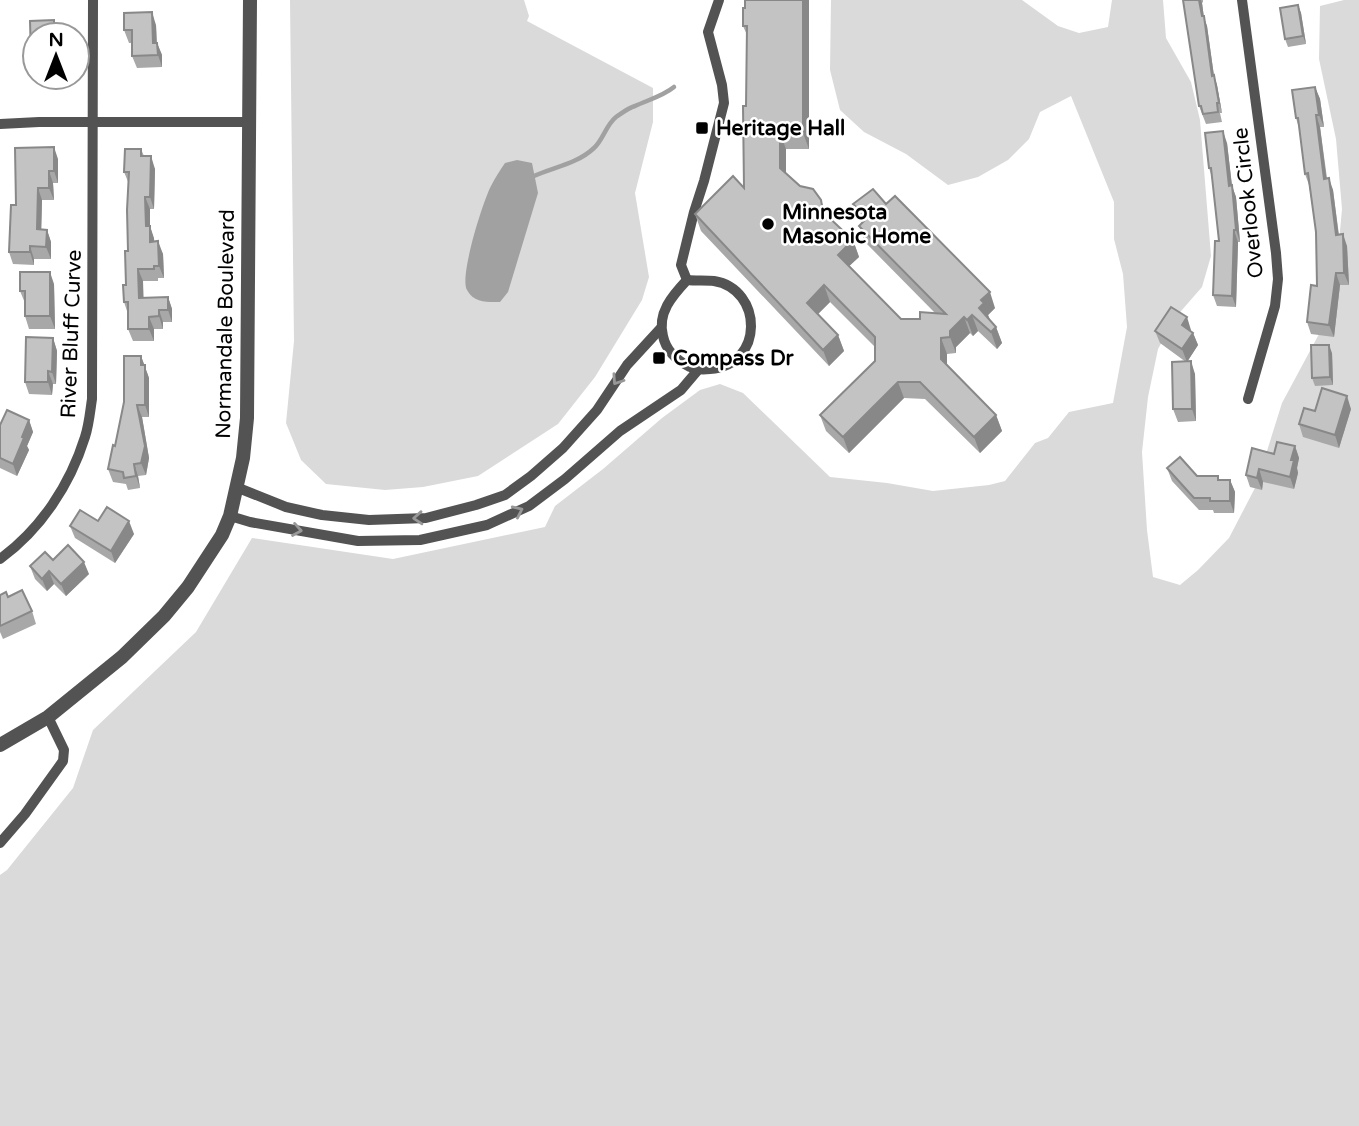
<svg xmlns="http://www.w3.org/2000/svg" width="1359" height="1126" font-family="'Varela Round',sans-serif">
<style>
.green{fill:#dadada}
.water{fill:#a1a1a1}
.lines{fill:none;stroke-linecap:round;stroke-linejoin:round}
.stream{stroke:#a1a1a1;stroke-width:4.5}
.minor{stroke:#535353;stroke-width:10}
.tertiary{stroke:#535353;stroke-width:14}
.wall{fill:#a8a8a8}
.shaded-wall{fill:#888}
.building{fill:#c3c3c3;stroke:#888;stroke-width:2}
.oneway{stroke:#989898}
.poi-dot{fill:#000;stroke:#fff;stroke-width:2.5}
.labels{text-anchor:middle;stroke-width:5;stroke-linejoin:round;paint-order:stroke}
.poi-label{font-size:21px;font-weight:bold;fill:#000;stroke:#fff;text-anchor:start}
.street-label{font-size:21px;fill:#000;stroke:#fff}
</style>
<rect width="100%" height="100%" fill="#fff"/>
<g class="green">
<polygon points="290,0 524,0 529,16 527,21 653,88 653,122 635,193 649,277 642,300 595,377 558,424 478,476 423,487 385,490 326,484 301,460 286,423 294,341"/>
<polygon points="831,0 1022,0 1058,26 1079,33 1108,27 1112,0 1163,0 1166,38 1191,82 1200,120 1211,256 1202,287 1175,318 1158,349 1148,397 1142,452 1147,530 1153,577 1180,585 1198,570 1229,538 1256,486 1282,403 1333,308 1342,209 1336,139 1319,59 1320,6 1344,0 1359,0 1359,1126 0,1126 0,875 7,870 73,788 93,730 196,632 252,538 393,559 545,527 555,506 603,469 662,418 700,390 720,384 743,393 830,477 887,483 933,491 989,485 1005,481 1035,443 1048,438 1069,412 1113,403 1127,327 1123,274 1114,239 1114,202 1071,96 1040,112 1029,139 1008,160 978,177 948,185 906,154 864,132 840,110 830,70"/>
</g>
<path class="water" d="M517 160 532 163 538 193 508 292 500 302C487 302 474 303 467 290 459 277 483 201 491 186 495 178 500 170 505 163Z"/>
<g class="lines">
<path class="stream" d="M534 176C554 167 577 164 594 148 603 140 606 125 616 117 622 113 628 108 635 106 648 100 663 96 674 87"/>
<g class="minor">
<polyline points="1242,0 1276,253 1278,279 1275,306 1248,399"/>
<polyline points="0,124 39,122 250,122"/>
<polyline points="687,280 681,265 694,212 704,181 724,103 722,85 708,32 719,0"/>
<path d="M687 280C696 281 706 280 714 281 763 289 765 365 710 369 702 370 697 370 690 367 676 360 666 351 663 336 657 313 672 296 687 280Z"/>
<polyline points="236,487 286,507 322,515 369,520 426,518 476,505 505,495 531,476 563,448 597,410 627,365 661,328"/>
<polyline points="230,516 250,522 358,541 420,540 487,525 529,506 565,479 620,431 681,390 698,370"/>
<path d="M0 559C41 529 70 485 85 437 89 425 90 412 92 399L93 0"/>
<polyline points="0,843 25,814 63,761 64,750 48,717"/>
</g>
<polyline class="tertiary" points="0,745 48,717 122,657 164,616 188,587 222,535 230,516 243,458 247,418 250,0"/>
</g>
<g class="wall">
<polygon points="809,0 809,149 786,149 786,173 800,186 821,200 827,216 853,240 859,257 849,266 901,319 920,319 935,313 865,242 859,226 862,223 859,220 853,204 886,204 995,308 988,315 990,320 996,327 1002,343 997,349 978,331 973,336 970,333 956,347 956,353 947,354 947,365 996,415 1002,431 980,453 925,399 904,398 849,453 826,431 820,415 875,361 875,347 830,302 818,314 838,335 844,351 829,366 701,231 695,214 744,188 746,106 747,35 743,26"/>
<polygon points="1183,0 1203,0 1203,2 1202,3 1204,18 1207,26 1214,76 1217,85 1222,113 1220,113 1222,122 1206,124 1199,106"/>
<polygon points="1298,5 1301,13 1306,44 1288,47 1285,39"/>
<polygon points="54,20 58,35 35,35 35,68 31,57 30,21"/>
<polygon points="156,25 157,43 162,55 162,67 137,68 132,56 132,43 129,43 124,30"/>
<polygon points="1315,87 1320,99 1324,127 1320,127 1327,178 1333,190 1339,235 1347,246 1349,285 1340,285 1334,337 1311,334 1307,322 1317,286 1316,232 1309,185 1305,174 1299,128 1296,118"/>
<polygon points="1227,143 1232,186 1236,197 1240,242 1238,242 1236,307 1217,306 1213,295 1219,241 1212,177 1209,168"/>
<polygon points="141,149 144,156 155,169 154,209 150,209 150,226 154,241 163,254 164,278 158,278 158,281 143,281 143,298 168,297 172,309 172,322 163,322 163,329 154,329 154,341 133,341 128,329 128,314 124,302 128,251 129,184 124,172"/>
<polygon points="58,159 58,183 53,183 54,200 42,200 41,230 47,230 51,242 51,259 34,259 34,265 13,264 9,252 16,205"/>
<polygon points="54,284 55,329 29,329 25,316 25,303 20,291"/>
<polygon points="1191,330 1191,331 1193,333 1198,345 1187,362 1195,374 1196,421 1178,422 1173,409 1186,362 1160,343 1155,331"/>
<polygon points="53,338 57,351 56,384 53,384 52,395 29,394 25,382"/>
<polygon points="1332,353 1333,385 1315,386 1312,378"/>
<polygon points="141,356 149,378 149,417 142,417 149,458 146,475 138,476 140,488 128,490 126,484 113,482 108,469"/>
<polygon points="1351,409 1339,448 1303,437 1299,424 1315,411"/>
<polygon points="29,420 33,432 27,446 29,450 17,476 0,468 0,425"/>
<polygon points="1295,446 1299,458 1297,468 1298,473 1294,489 1263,482 1262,490 1250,487 1246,475"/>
<polygon points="1167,468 1197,476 1219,480 1230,480 1235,492 1234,513 1214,513 1213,510 1199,510 1172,481"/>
<polygon points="98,521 134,534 115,563 75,538 70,526"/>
<polygon points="53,560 89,574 66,596 54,584 47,591 35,579 30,566"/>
<polygon points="0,595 8,597 32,611 36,624 3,639 0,632"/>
</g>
<g class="shaded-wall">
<polygon points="803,0 809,0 809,149 803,133"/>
<polygon points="1199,0 1201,0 1202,3 1204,18 1207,26 1214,76 1217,85 1222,113 1212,76"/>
<polygon points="1298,5 1301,13 1306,44 1303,36"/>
<polygon points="152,12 156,25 157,56 153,43"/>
<polygon points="54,20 58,33 58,35 54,35"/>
<polygon points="157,43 162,55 162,67 158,55"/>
<polygon points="1315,87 1320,99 1324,127 1319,115"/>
<polygon points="1316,115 1320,127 1328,191 1324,179"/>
<polygon points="1223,131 1227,143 1232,186 1236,197 1240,242 1236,230 1229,186"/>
<polygon points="780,133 786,149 786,184 780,168"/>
<polygon points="54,147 58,159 58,183 54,171"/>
<polygon points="151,156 155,169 154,209 150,197"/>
<polygon points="49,171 53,183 54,200 49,188"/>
<polygon points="1329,178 1333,190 1340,246 1336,235"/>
<polygon points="38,188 42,200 41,242 37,229"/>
<polygon points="145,197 150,209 150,226 154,238 155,254 146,226"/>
<polygon points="47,230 51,242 51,259 46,247"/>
<polygon points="1234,230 1238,242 1236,307 1232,296"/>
<polygon points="1343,234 1347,246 1349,285 1344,273"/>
<polygon points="853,240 859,257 844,271 838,255"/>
<polygon points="158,241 163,254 164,278 159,266"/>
<polygon points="30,246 34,259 34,265 30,252"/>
<polygon points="138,269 143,281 144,310 139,298"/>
<polygon points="50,272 54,284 55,329 50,316"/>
<polygon points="1336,273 1340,285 1334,337 1329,325"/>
<polygon points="824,285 830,302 813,319 807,303"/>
<polygon points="990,292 995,308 988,315 990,320 979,308 981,300"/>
<polygon points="168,297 172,309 172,322 168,310"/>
<polygon points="159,310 163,322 163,329 159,316"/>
<polygon points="972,315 978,331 973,336 967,320"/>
<polygon points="149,317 154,329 154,341 149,329"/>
<polygon points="964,317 970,333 956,347 956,353 950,337 950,331"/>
<polygon points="1187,317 1191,330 1186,337 1182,325"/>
<polygon points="996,327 1002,343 997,349 991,332"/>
<polygon points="1193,333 1198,345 1187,362 1182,349"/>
<polygon points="838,335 844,351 829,366 823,350"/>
<polygon points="53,338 57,351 56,384 52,372"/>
<polygon points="941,338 947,354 947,376 941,359"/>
<polygon points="1329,345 1332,353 1333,385 1330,377"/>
<polygon points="141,356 149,378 149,417 145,405"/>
<polygon points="1191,361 1195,374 1196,421 1192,409"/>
<polygon points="48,371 53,384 52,395 48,382"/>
<polygon points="898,382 904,398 849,453 843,437"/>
<polygon points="1347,396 1351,409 1339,448 1335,435"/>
<polygon points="137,405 142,417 149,458 146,475 141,463"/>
<polygon points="996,415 1002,431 980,453 974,437"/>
<polygon points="29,420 33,432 27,446 29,450 17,476 13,464 22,437"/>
<polygon points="1295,446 1299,458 1297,468 1298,473 1294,489 1290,477 1291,460"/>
<polygon points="134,464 138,476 140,488 136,476"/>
<polygon points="1259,469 1263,482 1262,490 1257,478"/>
<polygon points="1230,480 1235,492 1234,513 1230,501"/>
<polygon points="129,521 134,534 115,563 111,551"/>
<polygon points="84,562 89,574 66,596 61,584"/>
<polygon points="49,571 54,584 47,591 42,579"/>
</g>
<g class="building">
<polygon points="745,0 803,0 803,133 780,133 780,168 800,186 813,189 821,200 823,212 853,240 838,255 901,319 920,319 920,312 946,314 859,226 867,218 853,204 873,189 886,204 895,196 990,292 981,300 984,303 979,308 996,327 991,332 972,315 967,320 964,317 950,331 950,337 941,338 941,359 996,415 974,437 920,382 898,382 843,437 820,415 875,361 875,337 824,285 807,303 838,335 823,350 695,214 733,176 744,188 743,106 746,106 747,26 743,26 743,8 745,8"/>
<polygon points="1183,0 1199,0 1202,16 1204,16 1212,76 1214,75 1219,103 1217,103 1218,112 1203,114 1201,106 1199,106"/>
<polygon points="1298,5 1303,36 1285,39 1280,8"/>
<polygon points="152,12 153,43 157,43 158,55 132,56 132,30 124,30 124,13"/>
<polygon points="54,20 54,35 35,35 35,57 31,57 30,21"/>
<polygon points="1315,87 1319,115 1316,115 1324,179 1329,178 1336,235 1343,234 1344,273 1336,273 1329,325 1307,322 1311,285 1317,286 1316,232 1308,173 1305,174 1298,118 1296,118 1292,90"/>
<polygon points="1223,131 1229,186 1232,185 1236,230 1234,230 1232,296 1213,295 1215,241 1219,241 1211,168 1209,168 1205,133"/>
<polygon points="54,147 54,171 49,171 49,188 38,188 37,229 47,230 46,247 30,246 30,252 9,252 11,205 16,205 15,148"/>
<polygon points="125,149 141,149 141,156 151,156 150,197 145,197 146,226 150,226 150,242 158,241 159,266 154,266 154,269 138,269 139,298 168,297 168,310 159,310 159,316 149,317 149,329 128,329 128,302 124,302 123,285 126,285 125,251 128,251 127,210 129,172 124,172"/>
<polygon points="20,272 50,272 50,316 25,316 25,291 20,291"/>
<polygon points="1171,307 1187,317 1182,325 1193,333 1182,349 1155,331"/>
<polygon points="26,337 53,338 52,372 48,371 48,382 25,382"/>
<polygon points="1311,345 1329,345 1330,377 1312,378"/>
<polygon points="124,356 141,356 141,365 145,365 145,405 137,405 145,446 141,463 134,464 136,476 124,478 123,472 108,469 113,445 115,446 124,402"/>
<polygon points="1191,361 1192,409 1173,409 1172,362"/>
<polygon points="1322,388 1347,396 1335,435 1299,424 1304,408 1315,411"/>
<polygon points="7,410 29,420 22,437 24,438 13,464 0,458 0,425"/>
<polygon points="1277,442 1295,446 1291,460 1294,460 1290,477 1259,469 1257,478 1246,475 1252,448 1274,454"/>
<polygon points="1180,457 1197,476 1218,476 1218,480 1230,480 1230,501 1210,501 1210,498 1194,498 1167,468"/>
<polygon points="107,507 129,521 111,551 70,526 80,510 98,521"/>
<polygon points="68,545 84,562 61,584 49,571 42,579 30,566 45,552 53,560"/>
<polygon points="22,590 32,611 0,626 0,595 6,592 8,597"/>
</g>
<defs><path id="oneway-chevron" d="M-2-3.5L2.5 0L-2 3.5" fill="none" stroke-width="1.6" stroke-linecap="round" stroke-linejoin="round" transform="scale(1.75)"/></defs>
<g class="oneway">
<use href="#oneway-chevron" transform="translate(617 380) rotate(124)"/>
<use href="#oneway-chevron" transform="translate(518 511) rotate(-25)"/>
<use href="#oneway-chevron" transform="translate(418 518) rotate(176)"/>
<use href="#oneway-chevron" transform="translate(297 530) rotate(10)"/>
</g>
<g class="poi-dot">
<rect x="695" y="121" width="14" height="14" rx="3.5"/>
<circle cx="768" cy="224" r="7"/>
<rect x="652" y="351" width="14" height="14" rx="3.5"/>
</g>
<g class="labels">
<g class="poi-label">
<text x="716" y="135">Heritage Hall</text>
<text x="782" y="219">Minnesota<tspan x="782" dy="24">Masonic Home</tspan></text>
<text x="673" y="365">Compass Dr</text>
</g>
<g class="street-label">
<text transform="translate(1248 203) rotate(-96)" y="7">Overlook Circle</text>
<text transform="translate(225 324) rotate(-89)" y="7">Normandale Boulevard</text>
<text transform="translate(71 334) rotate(-88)" y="7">River Bluff Curve</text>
</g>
</g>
<g transform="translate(56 56)"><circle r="33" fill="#ffffff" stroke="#999999" stroke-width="2"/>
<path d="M0-5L12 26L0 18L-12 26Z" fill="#000000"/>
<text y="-10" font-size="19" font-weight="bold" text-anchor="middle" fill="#000000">N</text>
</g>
</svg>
